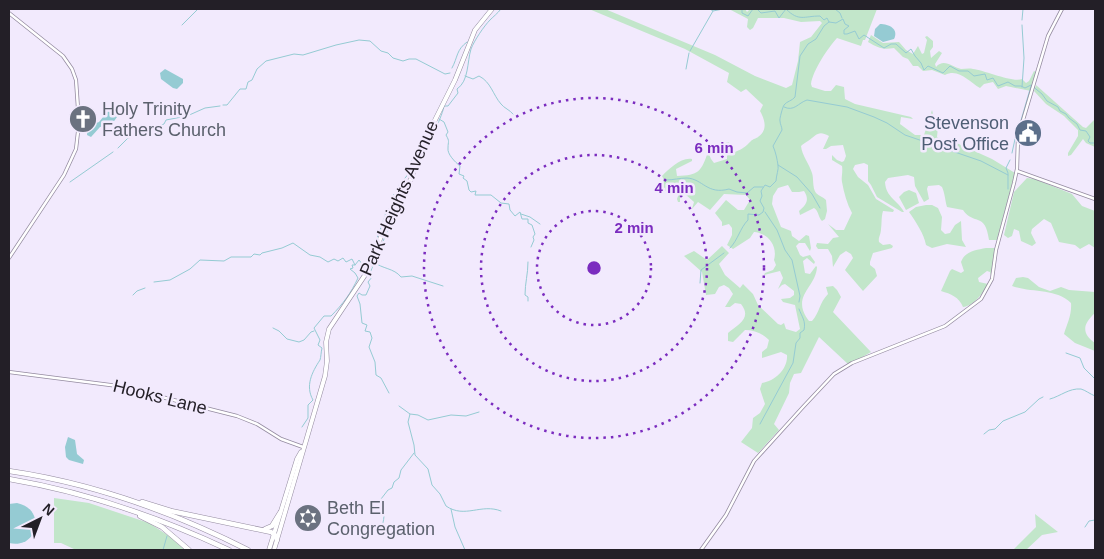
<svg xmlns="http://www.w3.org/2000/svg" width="1104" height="559" font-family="Helvetica,sans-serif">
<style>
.green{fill:#c2e6ca}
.water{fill:#95cbd3}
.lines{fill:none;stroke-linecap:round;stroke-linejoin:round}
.stream{stroke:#95cbd3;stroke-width:1}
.minor-casing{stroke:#948ba0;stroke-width:4}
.major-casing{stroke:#948ba0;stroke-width:5}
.highway-casing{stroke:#948ba0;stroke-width:5.5}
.minor{stroke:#fff;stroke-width:2.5}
.major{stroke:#fff;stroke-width:4}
.highway{stroke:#fff;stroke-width:4.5}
.ring{fill:none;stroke:#7b2cbf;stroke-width:2.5;stroke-dasharray:2.5 5}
.labels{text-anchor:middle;stroke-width:5;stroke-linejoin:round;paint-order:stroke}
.worship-label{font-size:18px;fill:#5b616d;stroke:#f2eafd;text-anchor:start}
.service-label{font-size:18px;fill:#4e5e75;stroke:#f2eafd;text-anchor:end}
.street-label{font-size:18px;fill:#231f27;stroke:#f2eafd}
.centre{fill:#7b2cbf;stroke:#f2eafd;stroke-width:2.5}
.ring-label{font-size:15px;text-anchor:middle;font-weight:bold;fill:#7b2cbf;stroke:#f2eafd;stroke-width:5;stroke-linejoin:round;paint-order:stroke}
</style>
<rect width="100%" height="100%" fill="#f2eafd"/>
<g class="green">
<path d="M589 9H605L715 55 755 76 786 88 792 85 798 61 800 42 811 37 822 23 820 21 801 22 784 18H758L753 28 750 30 747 27 748 19 729 9H745L747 12 750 9H877L865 40H863L861 46 837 38C828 48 813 70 811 84L812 87 825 91H831L836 85 844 87 845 99 855 104 911 117 913 119 901 117 900 124 915 135H924L932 110 935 121 938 127 937 137 944 142 950 140 992 159 1015 173 997 240H989C985 211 974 226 963 210L947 207C945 200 945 194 942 187L939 185 928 186 927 189 929 199 924 202 915 186 914 177 908 175 888 178 885 182C886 198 898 200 904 212H902L877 197 871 185 868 181V165L864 163 855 165 853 169 858 177 868 185 876 199 894 210 893 212 883 211C881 218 882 223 881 229 881 235 878 237 879 242L883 245 890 244 893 246 892 248 873 253 870 262V265L875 269 877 276 863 291 845 270 853 258 851 254 846 251 840 255 833 267 832 256 828 249H818L816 246 817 243 828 244 833 238 839 237 828 224 836 230H844L852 213C847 204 844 193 842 182 841 177 843 172 842 166L832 160V155L837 160 842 162 844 161 846 156 843 145 831 146 826 149H823L829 136C818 130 817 135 808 141 806 142 803 144 801 146 802 156 809 163 812 173 814 179 812 187 816 193 819 196 823 197 826 200L827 211 825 219 822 221C818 217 819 211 814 208L800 215 799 211C806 205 810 200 804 191L799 192H792L788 185 778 188 773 196 772 204 781 227 791 231 792 236 799 241 806 235 809 236 811 248 810 251 805 243H799L796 246 800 255 803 257 810 255 815 262 814 264 807 258 803 261 805 273 810 274 816 266 817 267C816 288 790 296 809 321H812C820 312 819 303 828 294L826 287 833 286 837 290 841 297 833 312 871 352 849 365 819 337 801 373 794 374 790 383 789 393 774 424 779 430 758 453 741 442 752 428 753 418 760 413 765 404 760 389 762 383C775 381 788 369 787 355L781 352 762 358V352L767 348 769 340C762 333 754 330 745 330L733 342 728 341V333C739 324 752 318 741 304L735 303 730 307H725L733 294 729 288 724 285 719 287 715 294 706 295 702 272 684 256 694 251 707 260 722 246 729 253 719 264 725 275 740 288 743 284 753 294 758 305 778 324 781 325 784 323 786 329 796 332 800 329 795 305 783 302 781 299 790 298 794 295V291L785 284 782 285 778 289 783 278 780 271 764 275 765 273 773 270 776 265 774 260C778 246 768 233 754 232L750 238 733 249 727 245 732 235V228L729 224 722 226V222L715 213 726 200 738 210H744L750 200 746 195 724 194 710 210 698 202 692 209 694 202 685 194 680 197V202H678L677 199 679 193 675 186 670 187 666 191H660L659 189 664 180 662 176C669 169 681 157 692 159V161L676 169 677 176C699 175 701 172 708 152L711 159 714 163 727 159V155L723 151 714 152 713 150 724 143 729 142 731 149 735 152C743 149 746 146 751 141 753 139 757 138 758 137 768 130 765 120 760 111L763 105 746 89 741 92 727 82 729 73 685 49Z"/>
<path d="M871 35 883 43 899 42 906 50 913 54 918 46 922 54 924 53 927 40 925 37 927 36 933 41V47L930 51 931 58 939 51 942 53 935 64 936 67C944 58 952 67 961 69 965 69 969 68 973 69 984 70 1013 83 1022 79L1026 83 1029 81 1034 71 1036 72 1031 91 1006 86 998 89 993 82 984 84 980 88C969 82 959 68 945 75L932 70 923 71 918 66H913L908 59 903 57 894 48C883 50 878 48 868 42Z"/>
<polygon points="1036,85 1083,127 1086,128 1095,119 1095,147 1086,143 1083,139 1071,155 1068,156 1068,153 1078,136 1078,130 1064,116 1046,104 1034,91"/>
<polygon points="1027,178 1035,179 1072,194 1082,206 1095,211 1095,248 1089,244 1080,249 1075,245 1059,242 1051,223 1044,219 1032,229 1031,233 1036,243 1032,246 1021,241 1019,231 1014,229 1012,236 1008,238 1004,235 1014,192"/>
<polygon points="909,190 916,193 919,203 906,210 899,197 904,192"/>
<path d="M926 205H932L938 208 942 217 941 230 945 234 950 233 955 225 961 221 962 240 966 247 947 244 932 248 926 245C924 234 916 222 909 212L916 207Z"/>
<path d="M986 248H994L995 249 991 276 990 272 987 271 978 278 979 282 988 284C983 293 974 306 963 307 959 297 951 294 941 291L950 271 952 269 961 273 964 271 961 262C965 251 976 250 986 248Z"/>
<path d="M1023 277 1028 278 1039 287 1050 291 1061 287 1069 290 1095 292V313C1083 324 1081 333 1095 343V351L1075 343 1064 334C1067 324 1072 315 1071 303 1056 288 1031 293 1012 286L1016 278Z"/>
<polygon points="54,498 89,503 149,523 169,536 185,550 76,550 61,543 54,543"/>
<polygon points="1035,514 1058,532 1042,535 1026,550 1013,550 1036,527"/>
</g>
<g class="water">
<path d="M880 24C889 24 899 29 894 39L883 42 874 36 875 29Z"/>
<polygon points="165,69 183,79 183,83 177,89 173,88 161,79 160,73"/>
<polygon points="108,111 117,117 112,124 100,127 91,137 87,135 88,126 99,122"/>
<polygon points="68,437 75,440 77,454 84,460 83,464 69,460 66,457 65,447"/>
<path d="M17 503C47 509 38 550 9 543V504Z"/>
</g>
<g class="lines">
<g class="stream">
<polyline points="710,9 713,11 723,9"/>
<polyline points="742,9 742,13 748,16 753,9"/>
<path d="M757 9 761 13 775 11 779 18 786 9C799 22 804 16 820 16L824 20 827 18 829 22 836 23 843 19 845 24 849 26 844 30V34H847L855 31 859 39 864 35 884 48 891 44H896L906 53 911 49 915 56 921 63 924 70 928 66 943 73 950 66 959 71H968L974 76 985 74 987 80 993 78 998 86 1008 82 1015 86H1021L1025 88 1031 85 1042 94 1047 101 1058 107 1060 111 1066 114 1069 118 1077 124 1080 130 1086 131 1090 137 1088 141 1090 143H1095"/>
<polyline points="835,9 840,13 842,18"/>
<polyline points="1022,20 1023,9"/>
<polyline points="182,25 198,9"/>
<polyline points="1022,25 1024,58 1022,87"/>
<polyline points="690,51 713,11"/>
<path d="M452 68C458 57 456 50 467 42"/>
<polyline points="686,69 689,53"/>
<path d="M465 76 473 79 479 76C491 82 493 95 501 104 504 108 510 110 513 114"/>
<polyline points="223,105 227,105 240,89 246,89 248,82 252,80 257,69 266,61 294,54 303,55 336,45 359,40 370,41 381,51 388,53 393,58 403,61 409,59 416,59 445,74 450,73"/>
<path d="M784 107C794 112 798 103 807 100L847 107 874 117 887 123 905 135 981 161 1008 175"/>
<path d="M439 119 444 122 448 132 446 135C450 142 448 141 448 148 447 154 455 162 460 166L459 174 464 176 463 178 467 181 469 190 471 192 476 191 475 195H491L501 203 509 204 510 210 515 216 520 212 522 219H528V223L532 225 535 234 533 237 534 240 531 247"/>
<polyline points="1017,134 1031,86"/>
<path d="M424 147C430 143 443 114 444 106H448L458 93 457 89C469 81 467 62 471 49 474 41 484 26 490 20 494 16 497 14 501 9"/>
<polyline points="118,148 128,138 149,133 153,128 164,124 166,120 187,116 205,108 220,106"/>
<polyline points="1012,153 1015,139"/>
<polyline points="778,165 797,177 812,194 820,208"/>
<path d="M666 180C673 180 680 178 687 178 703 179 707 195 729 189L737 192 747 193 754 187H763"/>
<polyline points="70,182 113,152"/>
<polyline points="1008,189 1008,173 1006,168 1010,160"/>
<polyline points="765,212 777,230 785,250 792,260 800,296 799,302"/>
<polyline points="521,214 530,217 540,224"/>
<polyline points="387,217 385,214 387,210 393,206 393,195 399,193 399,185 411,171 411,162 419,149"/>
<path d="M730 248C738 240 740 228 748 220V214L759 215 763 212 764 208 760 201 762 196 761 191 765 185 770 187 776 181C776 176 779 169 778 165 777 159 776 153 773 146L782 130C782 127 780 124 780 121 779 120 783 106 784 105 787 101 792 101 795 97L800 56 808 44 816 39 824 26 829 22"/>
<polyline points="371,255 385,216"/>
<path d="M374 262C382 269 394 268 401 277L412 276 443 286"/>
<polyline points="361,279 368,262"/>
<polyline points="154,282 170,280 190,269 200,260 224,261 231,257 251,257 254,254 260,255 262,253 282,248 293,243 310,255 320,257 328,262 334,259 338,261 343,258 346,262 352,259 355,265 359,260 363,265 366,265"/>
<polyline points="700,283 701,270 724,253"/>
<polyline points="133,295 137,291 145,288"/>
<path d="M528 301V297L525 295C525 283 528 274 528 262"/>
<polyline points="273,328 279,331 287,339 299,342 304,340 311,332 314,331"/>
<polyline points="1066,353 1080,358 1084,368 1095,379"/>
<polyline points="389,393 381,378 376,375 375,362 369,347 372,338 370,332 365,331 367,325 362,323 360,304 357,296 359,293 362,295 366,295 370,286 368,282 372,277 370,273 391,222 391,219"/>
<path d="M1050 399C1061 396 1069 388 1081 389 1085 390 1090 394 1095 396"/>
<path d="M399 406 410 414 408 422 414 445 415 455 428 469 432 485 440 494 446 506C465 519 481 503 501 511"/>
<polyline points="410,414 418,415 428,420 451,415 466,416 479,412"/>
<path d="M760 424 793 363 796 343 800 338V333L804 330C806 321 802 317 799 309"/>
<path d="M302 427 308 418V405L313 400C305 386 312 372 320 360 321 357 321 352 322 348L318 345 320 340 314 328 324 316H331C343 304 351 293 358 278L355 273 350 269 353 268 352 265H355"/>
<polyline points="984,434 989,430 995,429 1003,421 1025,412 1039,399 1043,397"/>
<polyline points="451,509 455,527 465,550"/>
<path d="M382 526C385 518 385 506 381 499L388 490 392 488 394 482 399 478 401 470 414 453"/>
<polyline points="1085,527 1089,521 1095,520"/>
<polyline points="163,550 167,536"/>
</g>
<defs>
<g id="minor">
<polyline points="9,13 63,56 72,69 76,80 79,123 76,149 64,175 9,258"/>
<polyline points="1017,171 1095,199"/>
<polyline points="9,372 118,386 237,416 257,424 281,439 303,447"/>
<polyline points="701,550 726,515 754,461 803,407 834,374 852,363 945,326 981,299 992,279 996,250 1014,183 1017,169 1018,137 1048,36 1062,9"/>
</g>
<g id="major">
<polyline points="269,550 297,459 301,452"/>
<polyline points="274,550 325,376 327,361 326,342 329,329 365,275 388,220 411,179 424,142 455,80 475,30 492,9"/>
</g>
<g id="highway">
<path d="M9 471C92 483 173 512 248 550"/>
<path d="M9 479C85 492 159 517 229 550"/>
<polyline points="142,502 171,511 271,532 275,535 277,540"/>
<polyline points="140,516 162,527 189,550"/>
<polyline points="265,529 272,526 280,513"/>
</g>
</defs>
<use href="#minor" class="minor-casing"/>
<use href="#major" class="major-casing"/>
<use href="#highway" class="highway-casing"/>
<use href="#minor" class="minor"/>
<use href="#major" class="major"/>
<use href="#highway" class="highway"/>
</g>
<g class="ring">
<circle cx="594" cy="268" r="57"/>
<circle cx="594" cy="268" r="113"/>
<circle cx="594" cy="268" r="170"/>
</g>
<defs>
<symbol id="church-disc" viewBox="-11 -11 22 22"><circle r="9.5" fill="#6b7280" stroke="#f2eafd"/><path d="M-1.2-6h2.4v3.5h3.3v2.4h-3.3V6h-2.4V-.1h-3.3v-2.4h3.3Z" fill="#fff"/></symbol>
<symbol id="civic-disc" viewBox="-11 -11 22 22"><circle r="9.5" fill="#5c6f8a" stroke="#f2eafd"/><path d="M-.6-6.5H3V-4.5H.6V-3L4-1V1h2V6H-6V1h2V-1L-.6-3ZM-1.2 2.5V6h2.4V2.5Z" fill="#fff"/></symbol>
<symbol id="synagogue-disc" viewBox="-11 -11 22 22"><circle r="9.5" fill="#6b7280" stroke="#f2eafd"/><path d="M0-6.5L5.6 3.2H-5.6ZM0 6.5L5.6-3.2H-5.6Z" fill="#fff"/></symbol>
</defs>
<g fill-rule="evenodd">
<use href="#church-disc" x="67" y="103" width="32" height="32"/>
<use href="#civic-disc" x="1012" y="117" width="32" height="32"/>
<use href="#synagogue-disc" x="292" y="502" width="32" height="32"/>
</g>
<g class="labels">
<g class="worship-label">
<text x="102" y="115">Holy Trinity<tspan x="102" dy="21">Fathers Church</tspan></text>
<text x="327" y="514">Beth El<tspan x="327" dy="21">Congregation</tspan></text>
</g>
<g class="service-label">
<text x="1009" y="129">Stevenson<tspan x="1009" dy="21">Post Office</tspan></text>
</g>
<g class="street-label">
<text transform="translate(399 198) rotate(-66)" y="6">Park Heights Avenue</text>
<text transform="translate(160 397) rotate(14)" y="6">Hooks Lane</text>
</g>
</g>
<circle cx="594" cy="268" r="8" class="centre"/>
<g class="ring-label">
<text x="714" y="153">6 min</text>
<text x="674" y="193">4 min</text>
<text x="634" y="233">2 min</text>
</g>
<rect width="1104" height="559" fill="none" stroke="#231f27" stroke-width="20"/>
<g transform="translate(40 519) rotate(42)" stroke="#f2eafd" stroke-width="4" paint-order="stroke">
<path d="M0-4L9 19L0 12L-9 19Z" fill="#231f27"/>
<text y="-8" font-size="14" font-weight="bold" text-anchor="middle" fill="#231f27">N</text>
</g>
</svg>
